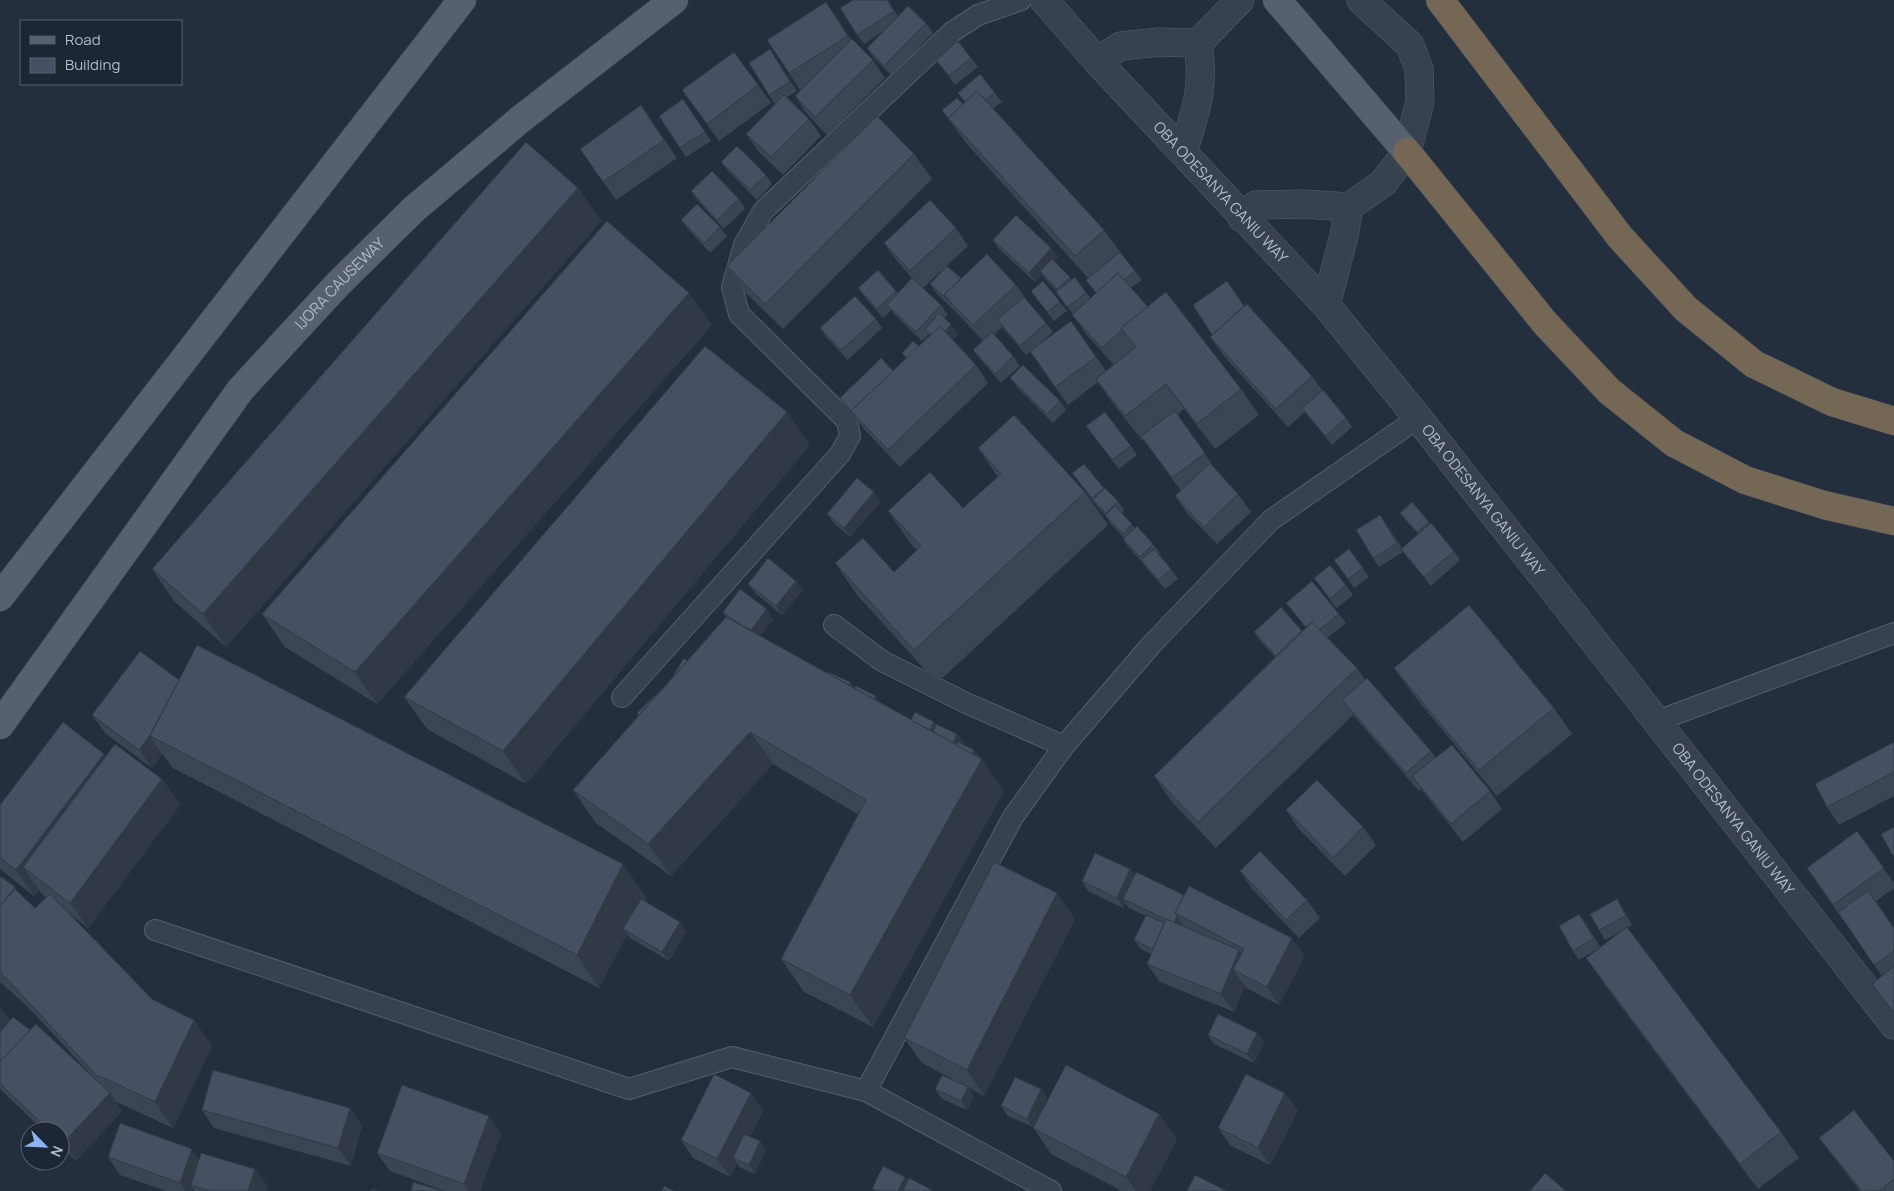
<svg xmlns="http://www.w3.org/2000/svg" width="1894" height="1191" font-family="Manrope,sans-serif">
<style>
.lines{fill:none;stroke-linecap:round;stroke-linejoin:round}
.lane-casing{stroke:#565f6c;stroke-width:22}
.street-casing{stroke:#565f6c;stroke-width:29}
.primary-casing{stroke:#414a57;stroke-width:29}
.highway-casing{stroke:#434c59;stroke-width:29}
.lane{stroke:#38414e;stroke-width:20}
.street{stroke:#38414e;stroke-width:28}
.primary{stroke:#56606e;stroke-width:28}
.highway{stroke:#746855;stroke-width:28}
.wall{fill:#3b4654}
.shaded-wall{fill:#303945}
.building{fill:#455162;stroke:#303945}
.labels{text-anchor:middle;stroke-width:4.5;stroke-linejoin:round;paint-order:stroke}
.street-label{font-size:15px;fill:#b4bcc9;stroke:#1d2633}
</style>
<rect width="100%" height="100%" fill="#242f3e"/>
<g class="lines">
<defs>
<g id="lane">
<polyline points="834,625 882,661 966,703 1064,746"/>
<polyline points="622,697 840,454 850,436 847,421 739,314 732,287 744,245 763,211 952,32 978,15 1021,0"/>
<polyline points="1657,721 1894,633"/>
<polyline points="155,930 629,1089 732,1057 866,1091 1013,817 1064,746 1152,644 1271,520 1418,418"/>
<polyline points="866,1091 1051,1191"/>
</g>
<g id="street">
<path id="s1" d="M1044 0 1097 61 1326 305 1418 418 1612 664 1894 1025"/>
<polyline points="1097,61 1121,46 1160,42 1198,43 1240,0"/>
<path d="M1183 152C1196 110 1205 88 1198 43"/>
<polyline points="1242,218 1256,205 1304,204 1349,207 1383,183 1407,152 1420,101 1419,69 1410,45 1361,0"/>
<polyline points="1326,305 1344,236 1349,207"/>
</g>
<g id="primary">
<polyline points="1277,0 1407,152"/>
<polyline points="0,597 462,0"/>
<path id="s2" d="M0 725 241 389 338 284 414 209 522 118 674 0"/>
</g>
<g id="highway">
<polyline points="1440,0 1620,237 1686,309 1754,364 1832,402 1894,421"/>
<polyline points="1407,152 1545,323 1609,391 1674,443 1745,480 1824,505 1894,521"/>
</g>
</defs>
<use href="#lane" class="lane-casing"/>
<use href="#street" class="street-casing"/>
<use href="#primary" class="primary-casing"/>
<use href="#highway" class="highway-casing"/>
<use href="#lane" class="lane"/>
<use href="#street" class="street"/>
<use href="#primary" class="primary"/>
<use href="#highway" class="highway"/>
</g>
<g class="wall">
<polygon points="888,0 898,16 926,23 933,33 891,75 873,57 867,48 883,31 864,44 857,35"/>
<polygon points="839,20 851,40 873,60 885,78 827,135 807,114 795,96 800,90 789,73"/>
<polygon points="776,58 797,91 787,97 809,119 821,136 783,175 759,152 746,134 775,104 769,95"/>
<polygon points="971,58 978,67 955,85 936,60"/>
<polygon points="758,85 771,103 719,141 682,90"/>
<polygon points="958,93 995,93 1002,102 993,109 1104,230 1120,252 1142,280 1131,288 1148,307 1241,389 1259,415 1215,449 1184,409 1177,415 1217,471 1238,494 1251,512 1217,544 1188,514 1175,496 1181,491 1144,440 1143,441 1114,405 1098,382 1068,405 1030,352 1026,355 1002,327 994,335 1013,356 1020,366 1001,383 980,359 973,350 983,341 954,310 937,294 930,284 961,278 1016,285 1026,299 1046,323 1053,332 1038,345 1071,321 1106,371 1114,365 1085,333 1073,314 1056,292 1057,291 1046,280 1042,274 1035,282 999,249 993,240 1051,248 1058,257 1054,261 1072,280 1075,277 1090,298 1096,293 1086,280 1088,278 966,143 942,110 963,104 965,102"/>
<polygon points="683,99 711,141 686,157 659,116"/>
<polygon points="641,105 677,158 616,200 580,149"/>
<polygon points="914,154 932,179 783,329 745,292 727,266"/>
<polygon points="721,162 766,175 772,184 757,200 728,171"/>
<polygon points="578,188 601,221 226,647 174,601 152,569"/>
<polygon points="691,191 739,199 745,208 724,229 697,200"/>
<polygon points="681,220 720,227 727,236 710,253 688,229"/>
<polygon points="956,228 968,246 923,288 941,305 948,315 944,318 958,334 952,340 976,365 988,383 900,467 864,429 856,418 846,407 840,398 893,371 906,359 902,353 919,346 930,336 929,334 922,341 894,314 891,310 883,318 865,297 858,288 896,291 898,293 912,278 897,261 884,243"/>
<polygon points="1031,291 1060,302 1067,311 1054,321"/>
<polygon points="1244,306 1312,376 1322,390 1346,418 1352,427 1332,445 1305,412 1288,427 1223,355 1210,337"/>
<polygon points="876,319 882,328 848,360 826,337 820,328"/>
<polygon points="712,325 377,704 285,647 262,614"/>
<polygon points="1010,378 1060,401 1066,410 1053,423 1017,387"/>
<polygon points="1086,426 1131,446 1137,455 1119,469"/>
<polygon points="810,445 526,784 427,729 404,697"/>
<polygon points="978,448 1085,492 1108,525 937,683 858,596 835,563 894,572 917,550 911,544 888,511 963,508 998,477"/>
<polygon points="1072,473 1104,489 1118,501 1124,510 1122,513 1135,528 1153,544 1160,553 1159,554 1171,569 1178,579 1165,589 1147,569 1142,562 1129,548 1123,539 1124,538 1111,524 1105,515 1099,509"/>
<polygon points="881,501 850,537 834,523 827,514"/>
<polygon points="1412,502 1454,551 1460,560 1431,586 1403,552 1379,567 1373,558 1380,515 1402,548 1418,534 1407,522 1400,513"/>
<polygon points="1349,549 1369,577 1354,588 1334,560"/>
<polygon points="1314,578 1346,585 1353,595 1336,608"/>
<polygon points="796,581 803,590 782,615 755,593 748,584"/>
<polygon points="1286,603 1339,614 1346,623 1327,638 1357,668 1365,680 1431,751 1436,758 1490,791 1502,809 1463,842 1421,789 1419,791 1353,715 1216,848 1172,802 1154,776 1275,657 1260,641 1254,632 1302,631 1306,628"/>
<polygon points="723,612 773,619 760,636 827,673 850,682 854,688 911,720 936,724 957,734 964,743 963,744 974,750 1004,791 873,1027 804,992 781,959 859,815 773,764 671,876 596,823 573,790 639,715 637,713 668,683 726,617"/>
<polygon points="1394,668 1554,708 1572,734 1497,796 1412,693"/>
<polygon points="179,680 646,897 644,900 686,931 669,961 630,938 627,934 599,988 173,768 162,754 152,768 105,733 92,715"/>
<polygon points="1894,742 1894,796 1839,825 1827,807"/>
<polygon points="104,754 106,757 162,779 180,805 88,928 70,914 152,999 212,1046 173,1128 117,1102 116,1102 122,1111 76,1161 60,1146 60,1131 44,1131 0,1089 0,1007 10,1021 30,1030 95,1079 28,1007 0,982 0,876 15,887 17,891 35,908 46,897 41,893 39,890 34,896 0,869 0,805"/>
<polygon points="1286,810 1363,827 1376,845 1345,876 1298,828"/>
<polygon points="1857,831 1894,883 1894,888 1876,901 1894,928 1894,1015 1872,984 1882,976 1807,868"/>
<polygon points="1130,869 1134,875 1305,956 1279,1005 1246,988 1245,986 1234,1012 1160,982 1147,964 1151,954 1141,949 1134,940 1146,916 1129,908 1125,903 1123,908 1088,891 1082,881"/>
<polygon points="1240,871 1307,900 1320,918 1299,938 1252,889"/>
<polygon points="1617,899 1623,908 1632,925 1627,928 1781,1132 1799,1158 1758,1189 1604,984 1586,958 1598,949 1579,960 1573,951 1586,923 1600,947 1622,931 1605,940 1599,930"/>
<polygon points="1075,919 984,1096 968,1087 974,1096 967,1110 942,1099 935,1089 967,1087 922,1063 904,1038"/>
<polygon points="1208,1035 1264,1042 1254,1063 1214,1044"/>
<polygon points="1041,1089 1047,1098 1042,1110 1159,1114 1177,1139 1150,1191 1122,1191 1051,1154 1033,1127 1008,1116 1001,1106"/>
<polygon points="751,1093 763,1111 750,1137 760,1141 766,1150 755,1174 739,1167 737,1163 730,1177 693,1158 681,1140"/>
<polygon points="1285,1093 1298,1111 1270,1165 1231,1146 1218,1128"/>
<polygon points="350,1108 362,1126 351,1166 214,1128 202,1110"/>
<polygon points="501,1134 480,1191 445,1191 390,1171 377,1153"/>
<polygon points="1819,1138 1894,1161 1894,1191 1860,1191 1832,1155"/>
<polygon points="108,1157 199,1159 255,1169 268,1187 266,1191 166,1191 120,1175"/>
</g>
<g class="shaded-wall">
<polygon points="826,2 839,20 860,53 848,36"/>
<polygon points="770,49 776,58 797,91 790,82"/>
<polygon points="578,188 601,221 226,647 203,614"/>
<polygon points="1051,248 1058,257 1043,274 1040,271 1042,274 1035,282 1029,273"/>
<polygon points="689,293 712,325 377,704 355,672"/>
<polygon points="951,324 958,334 943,349 937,340"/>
<polygon points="787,412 810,445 526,784 503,751"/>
<polygon points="874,492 881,501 850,537 844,528"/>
<polygon points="796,581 803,590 782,615 776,606"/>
<polygon points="767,609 773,619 756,641 749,632"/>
<polygon points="187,686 150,736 162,754 152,768 139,750"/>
<polygon points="876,696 882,705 871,707"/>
<polygon points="934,722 941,731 927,737"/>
<polygon points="750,732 773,764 671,876 648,844"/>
<polygon points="957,734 964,743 958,756 949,751"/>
<polygon points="974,750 981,759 969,761"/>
<polygon points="104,754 122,779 23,867 39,890 34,896 16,870"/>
<polygon points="982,759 1004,791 873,1027 850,995"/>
<polygon points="162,779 180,805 88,928 70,903"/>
<polygon points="623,864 646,897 628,931 623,929 627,934 599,988 577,955"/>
<polygon points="1130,869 1137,879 1123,899 1125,903 1123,908 1117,898"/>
<polygon points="1057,893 1075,919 984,1096 967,1070"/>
<polygon points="1617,899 1623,908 1632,925 1626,916"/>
<polygon points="1579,914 1586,923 1600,947 1594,938"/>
<polygon points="1177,916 1183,925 1180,932 1174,923"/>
<polygon points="680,922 686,931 669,961 662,952"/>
<polygon points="1292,938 1305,956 1279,1005 1267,987"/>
<polygon points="1239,950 1252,968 1233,970 1245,986 1234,1012 1221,994"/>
<polygon points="0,1007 12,1024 0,1039"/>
<polygon points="194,1020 212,1046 173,1128 155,1102"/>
<polygon points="1257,1033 1264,1042 1254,1063 1247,1054"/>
<polygon points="968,1087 974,1096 967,1110 961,1101"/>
<polygon points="1041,1089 1047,1098 1034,1128 1027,1119"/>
<polygon points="110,1093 122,1111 76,1161 63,1143"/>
<polygon points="751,1093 763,1111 738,1160 733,1158 737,1163 730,1177 717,1159"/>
<polygon points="1285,1093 1298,1111 1270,1165 1258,1148"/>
<polygon points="350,1108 362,1126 351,1166 338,1148"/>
<polygon points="1159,1114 1177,1139 1150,1191 1136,1191 1126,1177"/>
<polygon points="489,1116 501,1134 480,1191 468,1191 464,1184"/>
<polygon points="760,1141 766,1150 755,1174 749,1165"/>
<polygon points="192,1149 204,1167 191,1185 195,1191 186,1191 180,1183"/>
<polygon points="255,1169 268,1187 266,1191 248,1191"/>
<polygon points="905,1177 912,1186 909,1191 898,1191"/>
</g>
<g class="building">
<polygon points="853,0 887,0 894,11 857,35 840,8"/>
<polygon points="826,2 848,36 789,73 767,40"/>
<polygon points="908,6 926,23 884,66 867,48"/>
<polygon points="852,39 873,60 815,117 795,96"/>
<polygon points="958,41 971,58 949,76 936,60"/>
<polygon points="770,49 790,82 769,95 749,63"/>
<polygon points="734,52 758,85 707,124 682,90"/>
<polygon points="980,74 995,93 986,100 977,91 965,102 958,93"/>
<polygon points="977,91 1104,230 1075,256 948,118"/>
<polygon points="784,95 809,119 771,157 746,134"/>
<polygon points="957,98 963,104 948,118 951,122 942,110"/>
<polygon points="683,99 705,132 680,148 659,116"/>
<polygon points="641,105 664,140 603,182 580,149"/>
<polygon points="877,116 914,154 765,304 727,266"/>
<polygon points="526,142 578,188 203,614 152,569"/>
<polygon points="737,146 766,175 750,190 721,162"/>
<polygon points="712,171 739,199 717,220 691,191"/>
<polygon points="930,200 956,228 910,271 884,243"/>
<polygon points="697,204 720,227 704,243 681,220"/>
<polygon points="1016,215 1051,248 1029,273 993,240"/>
<polygon points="607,221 689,293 355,672 262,614"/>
<polygon points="1120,252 1135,271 1124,280 1118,273 1096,293 1086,280"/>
<polygon points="987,254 1016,285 973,325 944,295"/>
<polygon points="1052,259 1070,277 1057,289 1040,271"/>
<polygon points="947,266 961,278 944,295 948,300 930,284"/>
<polygon points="878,270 896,291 877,309 858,288"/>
<polygon points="1118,273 1148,307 1121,328 1122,330 1102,348 1072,315"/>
<polygon points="1075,277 1086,293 1067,307 1056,292"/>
<polygon points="912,278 941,305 916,332 887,305"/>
<polygon points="1043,281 1060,302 1047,312 1031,291"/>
<polygon points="1227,281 1244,306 1212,335 1193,305"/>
<polygon points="1166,292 1241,389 1197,424 1166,384 1125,416 1096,379 1136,347 1121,328"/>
<polygon points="855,296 876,319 841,350 820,328"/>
<polygon points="1024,297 1046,323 1020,346 997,320"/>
<polygon points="1247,304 1312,376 1276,409 1210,337"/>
<polygon points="939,313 951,324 945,332 940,326 931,335 925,329"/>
<polygon points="1071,321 1096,357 1055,387 1030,351"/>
<polygon points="940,326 976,365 888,450 851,411"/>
<polygon points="992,332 1013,356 995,374 973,350"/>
<polygon points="913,341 919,346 907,358 902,353"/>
<polygon points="705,346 787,412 503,751 404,697"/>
<polygon points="881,358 893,371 851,411 840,398"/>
<polygon points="1023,365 1060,401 1047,414 1010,378"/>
<polygon points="1323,390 1346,418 1325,436 1302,408"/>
<polygon points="1175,411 1205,453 1172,478 1141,436"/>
<polygon points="1105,412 1131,446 1112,460 1086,426"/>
<polygon points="1014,415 1085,492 914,650 835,563 863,538 894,572 921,546 888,511 930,472 963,508 1001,474 978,448"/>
<polygon points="1210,463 1238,494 1204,527 1175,496"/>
<polygon points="1084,464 1104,488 1092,498 1072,473"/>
<polygon points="857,478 874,492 844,528 827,514"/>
<polygon points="1105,488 1118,501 1106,513 1093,500"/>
<polygon points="1412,502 1429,522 1417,532 1400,513"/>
<polygon points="1115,506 1132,524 1123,534 1105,515"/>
<polygon points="1380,515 1397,543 1373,558 1356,530"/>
<polygon points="1431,523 1454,551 1424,577 1401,549"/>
<polygon points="1137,526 1153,544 1140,557 1123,539"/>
<polygon points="1154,549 1171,569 1159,580 1141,560"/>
<polygon points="1349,549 1363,568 1348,579 1334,560"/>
<polygon points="768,558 796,581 776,606 748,584"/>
<polygon points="1330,565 1346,585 1330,599 1314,578"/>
<polygon points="1312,581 1339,614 1319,630 1312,622 1306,627 1286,603"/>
<polygon points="740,589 767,609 751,630 738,623 723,612"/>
<polygon points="1469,605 1554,708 1479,770 1394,668"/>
<polygon points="1281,607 1302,631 1276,656 1254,632"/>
<polygon points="726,617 982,759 850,995 781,959 866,800 750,732 648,844 573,790"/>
<polygon points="1312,622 1357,668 1198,822 1154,776"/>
<polygon points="197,645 623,864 577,955 150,736"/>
<polygon points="140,651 179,680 150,735 139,750 92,715"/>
<polygon points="684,658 687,661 675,675 674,674"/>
<polygon points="828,672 850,682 849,685 827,673"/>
<polygon points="1367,678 1431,751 1406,773 1342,700"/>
<polygon points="668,683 639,715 637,713"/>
<polygon points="856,686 876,696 874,699 854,688"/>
<polygon points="915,712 934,722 930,730 911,720"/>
<polygon points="63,722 104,754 16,870 0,857 0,805"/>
<polygon points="936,724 957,734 953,743 933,732"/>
<polygon points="958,742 974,750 972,754 956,745"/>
<polygon points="1894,742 1894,772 1827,807 1815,784"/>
<polygon points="115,744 162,779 70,903 23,867"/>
<polygon points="1452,745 1490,791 1451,824 1412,776"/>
<polygon points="1317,780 1363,827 1333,858 1286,810"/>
<polygon points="1894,827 1894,858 1881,834"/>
<polygon points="1857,831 1884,868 1833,905 1807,868"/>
<polygon points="1260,851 1307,900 1286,920 1240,871"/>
<polygon points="1095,853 1130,869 1117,898 1082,881"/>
<polygon points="994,862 1057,893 967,1070 904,1038"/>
<polygon points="1136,872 1184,895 1175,913 1177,916 1174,923 1123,899"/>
<polygon points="0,876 15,887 0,906"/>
<polygon points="1189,886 1292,938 1267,987 1233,970 1244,949 1175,913"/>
<polygon points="15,889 35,908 50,894 152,999 194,1020 155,1102 100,1076 98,1077 10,982 0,972 0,906"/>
<polygon points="1868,891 1894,928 1894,951 1874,965 1838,912"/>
<polygon points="641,899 680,922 662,952 623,929"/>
<polygon points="1617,899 1626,916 1599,930 1590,914"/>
<polygon points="1579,914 1594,938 1573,951 1559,926"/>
<polygon points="1146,915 1164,923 1153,949 1134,940"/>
<polygon points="1166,919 1239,950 1221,994 1147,964"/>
<polygon points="1627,927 1781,1132 1740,1164 1586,958"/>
<polygon points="1894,966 1894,1013 1872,984"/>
<polygon points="1218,1014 1257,1033 1247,1054 1208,1035"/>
<polygon points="13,1017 30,1030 0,1062 0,1032"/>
<polygon points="36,1024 110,1093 63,1143 60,1140 60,1131 50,1131 0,1084 0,1062"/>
<polygon points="1066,1065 1159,1114 1126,1177 1033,1128"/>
<polygon points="213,1070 350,1108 338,1148 202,1110"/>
<polygon points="714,1074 751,1093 717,1159 681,1140"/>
<polygon points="1246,1074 1285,1093 1258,1148 1218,1128"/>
<polygon points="942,1075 968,1087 961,1101 935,1089"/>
<polygon points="1015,1077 1041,1089 1027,1119 1001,1106"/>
<polygon points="402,1085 489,1116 464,1184 377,1153"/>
<polygon points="1854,1110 1894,1161 1894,1179 1879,1191 1862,1191 1819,1138"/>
<polygon points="120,1123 192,1149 180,1183 108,1157"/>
<polygon points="744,1134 760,1141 749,1165 733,1158"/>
<polygon points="201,1153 255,1169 248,1191 210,1191 191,1185"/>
<polygon points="883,1166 905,1177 898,1191 877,1191 872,1189"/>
<polygon points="1545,1173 1566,1191 1530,1191"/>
<polygon points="1195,1175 1227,1191 1187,1191"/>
<polygon points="909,1178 932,1190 932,1191 903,1191"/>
<polygon points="413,1182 443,1191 411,1191"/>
<polygon points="664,1186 675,1191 662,1191"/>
<polygon points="372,1189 379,1191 371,1191"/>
</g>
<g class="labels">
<g class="street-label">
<text dy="5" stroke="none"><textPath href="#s1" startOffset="261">OBA ODESANYA GANIU WAY</textPath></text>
<text dy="5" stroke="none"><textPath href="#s2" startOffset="558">IJORA CAUSEWAY</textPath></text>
<text dy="5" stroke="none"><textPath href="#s1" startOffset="666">OBA ODESANYA GANIU WAY</textPath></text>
<text dy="5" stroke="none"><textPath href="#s1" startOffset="1071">OBA ODESANYA GANIU WAY</textPath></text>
</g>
</g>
<rect x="20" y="20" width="162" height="65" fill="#1d2633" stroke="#59626f"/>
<rect x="30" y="36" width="25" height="8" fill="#56606e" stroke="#59626f"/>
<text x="65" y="45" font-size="15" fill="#b4bcc9">Road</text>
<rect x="30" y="58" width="25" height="15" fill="#455162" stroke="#59626f"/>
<text x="65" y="70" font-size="15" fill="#b4bcc9">Building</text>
<g transform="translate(45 1146) rotate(114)"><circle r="24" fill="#1d2633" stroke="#59626f"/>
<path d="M0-4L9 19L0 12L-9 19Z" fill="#8ab4f8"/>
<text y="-8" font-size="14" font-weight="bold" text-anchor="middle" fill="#b4bcc9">N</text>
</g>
</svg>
